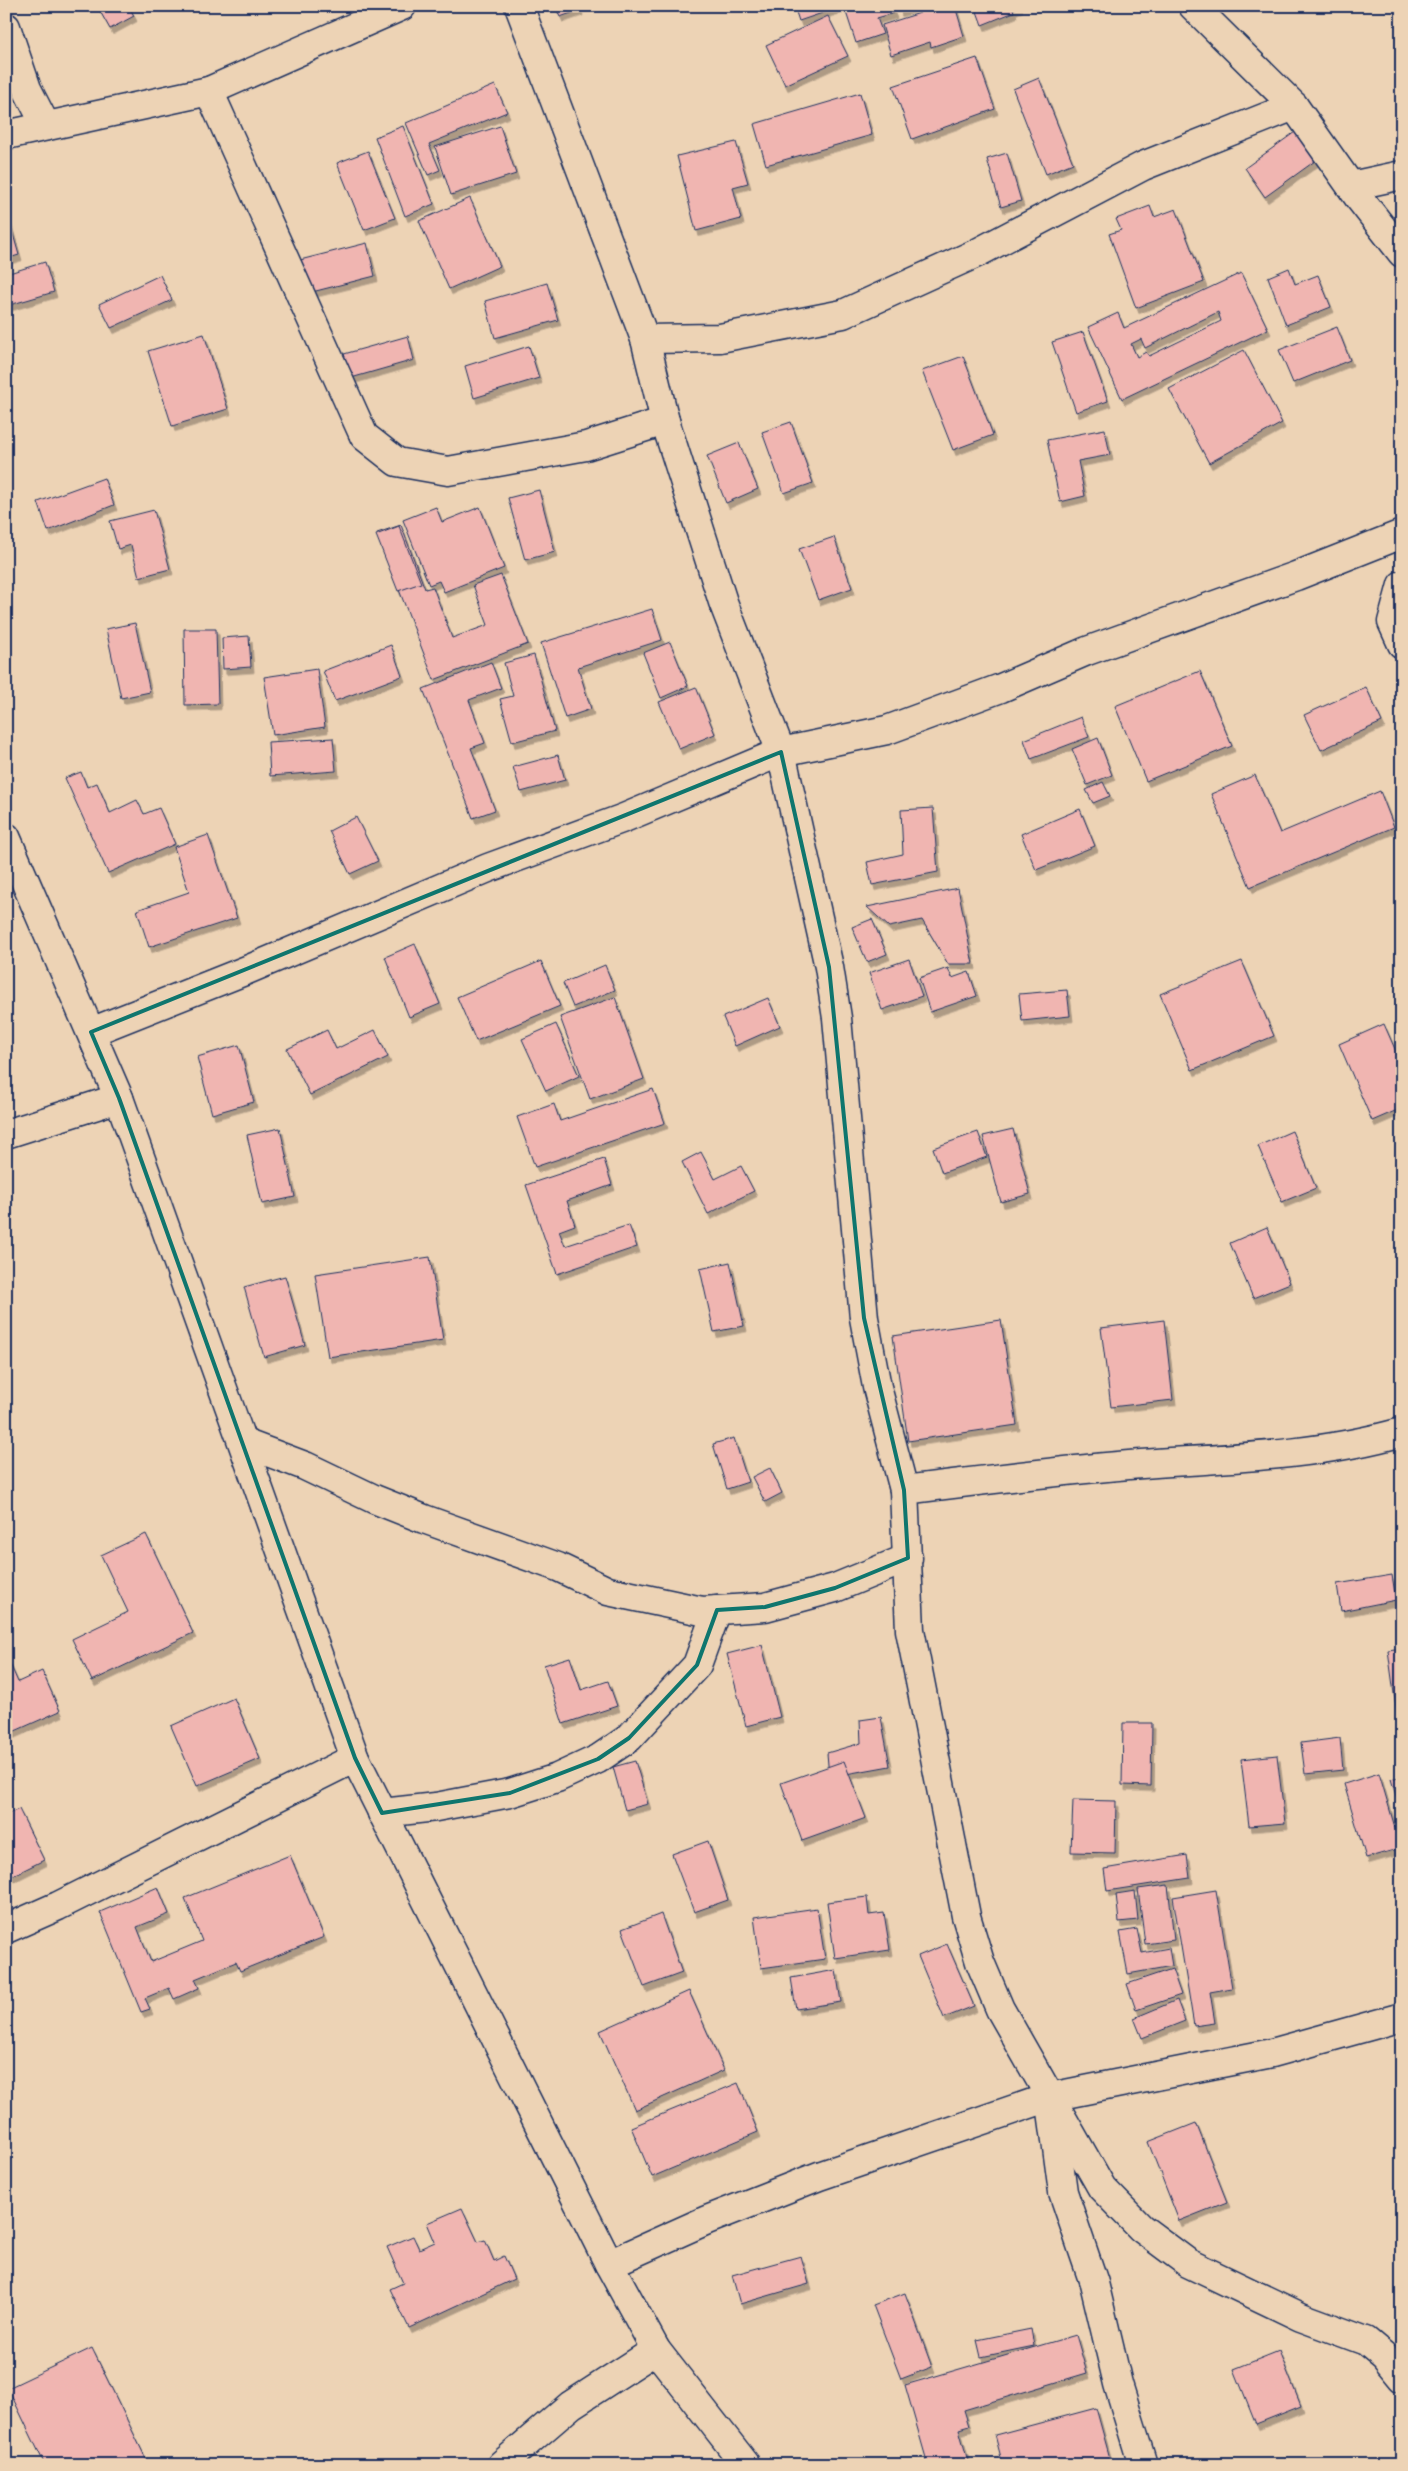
<svg xmlns="http://www.w3.org/2000/svg" width="1408" height="2471" font-family="Mali,sans-serif">
<style>
.building{fill:#f0b5b1;stroke:#1b2f5e;fill-rule:evenodd;filter:url(#shadow)}
.lines{fill:none;stroke-linecap:round;stroke-linejoin:round}
.minor-casing{stroke:#1b2f5e;stroke-width:31}
.minor{stroke:#edd3b5;stroke-width:28}
.marked{fill:none;stroke:#0f766e;stroke-width:4;stroke-linejoin:round}
</style>
<defs>
<filter id="shadow"><feDropShadow dx="3" dy="5.5" stdDeviation="0" flood-color="#0004"/></filter>
</defs>
<rect width="100%" height="100%" fill="#edd3b5"/>
<filter id="ink" filterUnits="userSpaceOnUse"><feTurbulence type="fractalNoise" baseFrequency=".02" numOctaves="2"/><feDisplacementMap in="SourceGraphic" scale="10" xChannelSelector="R" yChannelSelector="G"/><feConvolveMatrix kernelMatrix="1 2 1 2 8 2 1 2 1" color-interpolation-filters="sRGB"/></filter>
<g filter="url(#ink)">
<g class="building">
<polygon points="97,6 129,6 134,16 110,29"/>
<polygon points="555,6 579,6 580,10 560,17"/>
<polygon points="794,6 840,6 840,7 799,21"/>
<polygon points="844,6 891,6 894,13 877,18 883,34 856,43"/>
<polygon points="898,6 917,6 899,11"/>
<polygon points="918,6 955,6 964,36 931,47 930,42 891,55 882,25 920,13"/>
<polygon points="975,6 1020,6 1013,9 1014,12 982,25"/>
<polygon points="828,16 848,56 785,85 766,45"/>
<polygon points="977,58 995,109 912,139 893,86"/>
<polygon points="1039,78 1073,163 1046,174 1013,89"/>
<polygon points="495,85 507,112 429,144 440,170 428,175 406,123"/>
<polygon points="860,93 872,135 766,165 754,124"/>
<polygon points="403,126 434,204 405,216 375,137"/>
<polygon points="500,126 516,174 451,195 435,147"/>
<polygon points="1295,132 1315,161 1265,197 1245,168"/>
<polygon points="736,142 748,183 733,187 741,219 696,231 677,156"/>
<polygon points="368,151 395,218 364,230 337,163"/>
<polygon points="1007,153 1021,201 1001,207 987,159"/>
<polygon points="470,198 500,266 449,289 419,221"/>
<polygon points="1150,206 1154,217 1176,209 1204,282 1136,308 1109,234 1121,230 1116,219"/>
<polygon points="6,210 19,255 6,259"/>
<polygon points="367,243 375,276 308,293 300,260"/>
<polygon points="45,262 54,292 6,306 6,274"/>
<polygon points="1289,268 1295,284 1318,275 1331,307 1286,325 1268,277"/>
<path d="M1241 273 1268 329 1122 399 1088 327 1118 313 1124 328ZM1218 312 1221 321 1149 356 1146 352 1137 357 1131 344 1141 339 1145 348Z"/>
<polygon points="160,275 172,300 111,328 99,304"/>
<polygon points="547,283 558,320 495,338 485,301"/>
<polygon points="1337,327 1350,360 1293,383 1279,350"/>
<polygon points="1083,332 1108,401 1076,412 1052,342"/>
<polygon points="204,334 228,409 172,426 148,351"/>
<polygon points="408,336 414,360 351,378 344,354"/>
<polygon points="529,346 539,378 474,398 465,366"/>
<polygon points="1244,350 1282,423 1209,463 1169,389"/>
<polygon points="963,356 993,435 953,450 922,371"/>
<polygon points="791,422 813,483 784,493 762,432"/>
<polygon points="1105,429 1110,455 1078,461 1085,496 1060,502 1047,440"/>
<polygon points="739,443 758,489 726,503 707,456"/>
<polygon points="104,478 114,505 48,531 38,502"/>
<polygon points="539,490 555,552 525,560 508,498"/>
<polygon points="436,507 442,522 480,507 504,568 444,592 439,581 429,585 403,520"/>
<polygon points="154,510 170,569 139,577 131,545 118,549 110,521"/>
<polygon points="401,525 425,589 433,587 452,638 488,625 473,585 501,575 528,644 434,680 377,533"/>
<polygon points="399,526 421,583 398,591 376,535"/>
<polygon points="834,537 852,588 818,600 799,549"/>
<polygon points="652,609 662,640 578,667 591,709 565,718 541,643"/>
<polygon points="135,623 150,692 121,698 106,629"/>
<polygon points="184,629 216,629 218,704 185,705"/>
<polygon points="249,636 251,667 223,669 222,638"/>
<polygon points="670,642 688,686 661,698 643,653"/>
<polygon points="391,645 402,676 335,701 323,671"/>
<polygon points="534,655 555,731 512,742 500,699 513,696 504,663"/>
<polygon points="491,662 501,688 469,700 485,743 471,748 495,810 473,818 423,689"/>
<polygon points="317,669 325,727 273,735 264,677"/>
<polygon points="1200,671 1232,746 1146,781 1115,706"/>
<polygon points="696,687 715,734 679,749 659,702"/>
<polygon points="1366,687 1382,722 1321,750 1304,715"/>
<polygon points="1081,717 1089,737 1031,759 1024,740"/>
<polygon points="333,738 336,771 270,776 268,742"/>
<polygon points="1098,738 1112,775 1087,785 1072,749"/>
<polygon points="558,755 565,780 521,792 513,767"/>
<polygon points="81,772 87,787 97,783 110,813 137,800 144,814 159,808 175,844 108,873 65,778"/>
<polygon points="1255,775 1280,833 1380,791 1394,827 1250,887 1211,794"/>
<polygon points="1103,782 1110,796 1093,803 1086,790"/>
<polygon points="933,808 938,872 872,885 867,862 903,854 901,810"/>
<polygon points="1080,809 1095,846 1036,870 1021,834"/>
<polygon points="356,817 378,861 350,874 329,831"/>
<polygon points="208,835 237,918 149,947 137,910 189,892 174,847"/>
<polygon points="958,888 973,964 948,964 922,920 889,927 867,907"/>
<polygon points="872,919 887,954 867,962 852,927"/>
<polygon points="415,944 440,1004 409,1017 385,957"/>
<polygon points="909,959 922,996 882,1010 869,973"/>
<polygon points="541,961 560,1006 476,1041 457,997"/>
<polygon points="1242,961 1274,1036 1192,1070 1160,994"/>
<polygon points="605,965 615,990 573,1007 563,983"/>
<polygon points="948,968 952,978 969,972 977,996 930,1012 919,978"/>
<polygon points="1067,990 1070,1016 1022,1021 1019,994"/>
<polygon points="615,997 644,1079 590,1099 560,1017"/>
<polygon points="768,998 780,1026 735,1046 723,1017"/>
<polygon points="556,1024 579,1076 546,1091 522,1039"/>
<polygon points="1384,1024 1402,1065 1402,1108 1372,1121 1339,1044"/>
<polygon points="327,1030 336,1049 375,1030 388,1057 310,1095 287,1049"/>
<polygon points="239,1045 254,1102 212,1114 197,1057"/>
<polygon points="653,1089 665,1123 535,1167 517,1117 554,1104 560,1121"/>
<polygon points="280,1128 295,1197 262,1204 247,1135"/>
<polygon points="1013,1129 1030,1194 1001,1202 983,1136"/>
<polygon points="1292,1131 1316,1188 1282,1202 1258,1146"/>
<polygon points="978,1132 987,1157 942,1173 933,1148"/>
<polygon points="701,1152 715,1179 741,1166 754,1191 708,1214 682,1162"/>
<polygon points="604,1159 612,1185 567,1201 575,1225 559,1231 565,1246 629,1225 637,1247 557,1274 526,1185"/>
<polygon points="1267,1227 1290,1283 1253,1298 1230,1243"/>
<polygon points="430,1257 443,1340 328,1357 315,1274"/>
<polygon points="730,1262 744,1326 714,1332 700,1269"/>
<polygon points="285,1276 305,1345 264,1357 244,1287"/>
<polygon points="1001,1320 1017,1425 908,1441 893,1336"/>
<polygon points="1164,1320 1173,1400 1111,1407 1101,1328"/>
<polygon points="734,1438 748,1482 727,1489 713,1444"/>
<polygon points="770,1468 782,1493 765,1502 752,1477"/>
<polygon points="146,1534 193,1633 92,1681 72,1639 128,1612 101,1555"/>
<polygon points="1392,1575 1396,1600 1341,1611 1337,1584"/>
<polygon points="762,1645 780,1717 746,1726 727,1654"/>
<polygon points="1402,1648 1402,1715 1397,1715 1388,1650"/>
<polygon points="6,1655 18,1682 42,1671 60,1711 6,1735"/>
<polygon points="570,1657 581,1690 608,1681 617,1706 563,1724 544,1665"/>
<polygon points="234,1698 260,1759 197,1786 171,1726"/>
<polygon points="881,1717 890,1766 829,1777 827,1753 861,1743 860,1720"/>
<polygon points="1123,1723 1152,1723 1151,1786 1122,1785"/>
<polygon points="1340,1738 1343,1770 1305,1774 1301,1743"/>
<polygon points="1277,1755 1285,1823 1249,1826 1241,1759"/>
<polygon points="635,1761 648,1804 625,1810 613,1767"/>
<polygon points="844,1761 866,1818 802,1841 781,1783"/>
<polygon points="1379,1773 1401,1848 1366,1858 1344,1784"/>
<polygon points="1402,1776 1402,1816 1391,1779"/>
<polygon points="1073,1800 1116,1801 1115,1853 1071,1852"/>
<polygon points="19,1809 44,1860 6,1879 6,1815"/>
<polygon points="708,1841 728,1900 694,1912 672,1854"/>
<polygon points="290,1855 324,1937 240,1971 236,1962 195,1979 199,1988 174,1999 169,1988 145,1998 150,2009 141,2012 100,1912 158,1887 169,1914 137,1927 151,1962 202,1941 185,1898"/>
<polygon points="1187,1855 1190,1878 1107,1891 1104,1869"/>
<polygon points="1168,1885 1174,1940 1145,1944 1138,1889"/>
<polygon points="1216,1890 1232,1988 1210,1992 1215,2023 1194,2026 1173,1897"/>
<polygon points="1135,1891 1138,1920 1119,1922 1116,1894"/>
<polygon points="867,1897 869,1915 884,1913 890,1950 835,1958 827,1902"/>
<polygon points="817,1908 825,1959 761,1968 754,1917"/>
<polygon points="661,1914 682,1973 644,1987 622,1929"/>
<polygon points="1137,1929 1142,1953 1169,1948 1172,1966 1128,1974 1120,1932"/>
<polygon points="947,1944 974,2006 944,2018 918,1956"/>
<polygon points="1172,1969 1181,1995 1136,2010 1127,1984"/>
<polygon points="836,1970 841,2002 796,2009 791,1978"/>
<polygon points="689,1991 724,2070 635,2110 600,2031"/>
<polygon points="1177,2000 1185,2021 1142,2038 1134,2018"/>
<polygon points="738,2083 758,2132 652,2177 631,2127"/>
<polygon points="1196,2123 1227,2202 1179,2221 1148,2142"/>
<polygon points="462,2208 478,2242 485,2240 494,2261 504,2256 514,2279 409,2328 390,2289 403,2283 387,2247 413,2236 419,2249 435,2242 427,2223"/>
<polygon points="801,2256 809,2284 740,2304 732,2275"/>
<polygon points="905,2293 932,2367 901,2379 873,2305"/>
<polygon points="1031,2329 1034,2346 981,2357 977,2340"/>
<polygon points="1076,2335 1087,2373 964,2410 969,2426 959,2429 969,2465 928,2465 905,2385"/>
<polygon points="92,2348 149,2465 45,2465 8,2388"/>
<polygon points="1279,2351 1301,2406 1256,2424 1234,2369"/>
<polygon points="1096,2408 1111,2462 1100,2465 1003,2465 995,2435"/>
</g>
<g class="lines">
<defs>
<g id="minor">
<polyline points="519,6 645,339 665,421 723,602 781,752 829,967 837,1018 864,1318 877,1387 904,1490 910,1630 966,1916 980,1962 1000,2009 1102,2188 1141,2228 1188,2263 1301,2317 1366,2341 1384,2356 1402,2378"/>
<polyline points="1193,6 1294,106 1359,198 1402,253"/>
<polyline points="6,27 27,89 46,126"/>
<polyline points="209,91 364,436 397,462 448,471 586,446 665,421"/>
<polyline points="6,135 209,91 402,6"/>
<polyline points="1351,186 1402,175"/>
<polyline points="645,339 720,338 843,314 977,253 1143,166 1294,106"/>
<polyline points="1402,585 1392,622 1402,644"/>
<polyline points="6,837 119,1098 355,1758 609,2264 656,2350 746,2465"/>
<polyline points="91,1032 247,970 488,868 624,818 781,752 887,730 1001,688 1087,651 1296,576 1402,534"/>
<polyline points="6,1134 119,1098"/>
<polyline points="244,1443 305,1466 374,1499 424,1519 558,1567 608,1591 702,1611 765,1607 835,1588 908,1558"/>
<path d="M904 1490C983 1480 1062 1470 1142 1464 1228 1458 1318 1456 1402 1432"/>
<polyline points="382,1813 436,1807 510,1793 557,1778 598,1759 629,1738 697,1665 717,1610"/>
<polyline points="6,1929 58,1906 355,1758"/>
<polyline points="1052,2111 1063,2192 1094,2283 1118,2384 1143,2465"/>
<polyline points="609,2264 707,2220 819,2176 1050,2097 1272,2053 1402,2017"/>
<polyline points="501,2465 571,2405 656,2350"/>
</g>
</defs>
<use href="#minor" class="minor-casing"/>
<use href="#minor" class="minor"/>
</g>
</g>
<path class="marked" d="M781 752 829 967 864 1318 904 1490 908 1558 835 1588 765 1607 717 1610 697 1665 629 1738 598 1759 510 1793 382 1813 355 1758 119 1098 91 1032Z"/>
<rect width="1408" height="2471" fill="none" stroke="#edd3b5" stroke-width="25"/>
<rect x="12" y="12" width="1383" height="2446" fill="none" stroke="#1b2f5e" stroke-width="2" filter="url(#ink)"/>
</svg>
